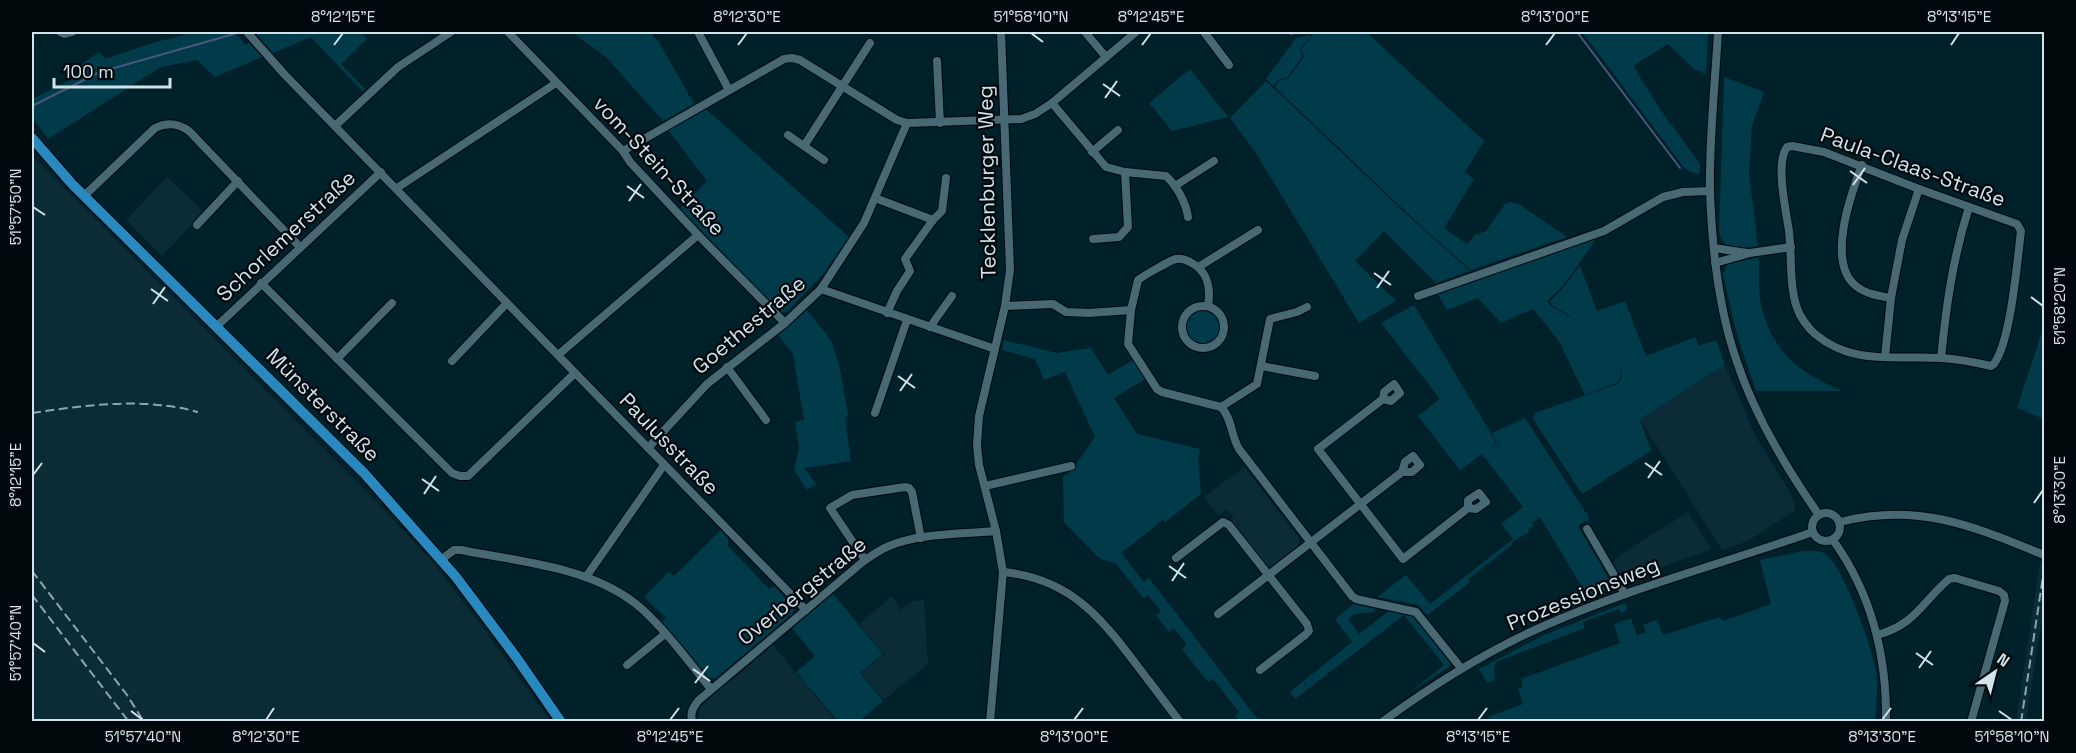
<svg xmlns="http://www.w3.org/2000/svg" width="2076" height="753" font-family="'Space Grotesk',sans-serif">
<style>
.built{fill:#0b2c36}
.green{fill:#013b4a}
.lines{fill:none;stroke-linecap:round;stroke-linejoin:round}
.stream{stroke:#48577a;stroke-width:2}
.minor-casing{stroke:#000910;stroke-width:10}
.major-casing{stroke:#000910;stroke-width:12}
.minor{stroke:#486973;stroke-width:8}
.major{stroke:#2989bf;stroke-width:10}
.rail{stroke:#8ea5ac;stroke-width:2;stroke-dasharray:9 4.5;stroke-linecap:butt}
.ticks{fill:none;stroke:#d2e4ea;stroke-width:2}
.labels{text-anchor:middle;stroke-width:4.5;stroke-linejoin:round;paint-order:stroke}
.street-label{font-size:21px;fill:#d2e4ea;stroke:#01080c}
.neatline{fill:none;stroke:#d2e4ea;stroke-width:2}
.ticks-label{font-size:15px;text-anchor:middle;fill:#d2e4ea}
</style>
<rect width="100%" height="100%" fill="#00202a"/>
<g class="built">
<polygon points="32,155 371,496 432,561 487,633 550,721 32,721"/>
<polygon points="167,177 204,212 162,256 126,220"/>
<polygon points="1725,365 1755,435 1792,496 1795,506 1794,511 1748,541 1722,550 1640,419"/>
<polygon points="1244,467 1299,538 1298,546 1272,567 1266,566 1232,523 1233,517 1227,509 1218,515 1204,497"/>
<polygon points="1688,512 1712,549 1621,582 1612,566 1618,556"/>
<polygon points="2040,562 2044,564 2044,606 2026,721 2016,721"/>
<polygon points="892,596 900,610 913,601 924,600 928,664 884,700 861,673 884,654 859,624"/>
<polygon points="773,645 836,721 700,721 699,712 702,705"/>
</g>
<g class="green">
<polygon points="196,32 235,32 245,45 249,43 262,57 215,77 197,60 161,67 48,139 32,118 32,99 85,72 80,65 99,52 105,59 156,42"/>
<polygon points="254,32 362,32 367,39 341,64 365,89 363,92 311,37 273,53"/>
<polygon points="572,32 650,32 660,44 694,104 663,121 607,58"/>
<polygon points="1332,32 1366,32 1484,141 1465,172 1474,179 1444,228 1467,244 1475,235 1486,231 1505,204 1510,202 1519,204 1567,237 1471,270 1422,227 1275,87 1280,80 1288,79 1304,57 1301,50 1313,34"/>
<polygon points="1582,32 1708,32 1706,74 1694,69 1668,44 1633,66 1660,109 1700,164 1699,175 1685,169"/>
<polygon points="1311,35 1300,50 1302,57 1287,78 1279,79 1274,86 1266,79 1296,38"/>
<polygon points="1190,69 1228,117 1172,131 1149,103"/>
<path d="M1724 77 1764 92 1752 125 1749 175 1758 246C1740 248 1723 253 1719 231Z"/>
<polygon points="1266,81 1405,213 1470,271 1436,283 1384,231 1355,261 1396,301 1359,323 1254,150 1230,118"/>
<polygon points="706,109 849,237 823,274 788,311 784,313 780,311 680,209 707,181 668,130"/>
<polygon points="1596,239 1563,286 1548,300 1550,306 1584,324 1553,306 1550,301 1565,286 1580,266 1597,311 1625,301 1646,356 1695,337 1699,346 1716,340 1725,365 1640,419 1651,451 1582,494 1533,419 1535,413 1618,384 1622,376 1617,358 1621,376 1617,383 1585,395 1559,341 1533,309 1501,323 1478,298 1447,310 1437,293 1586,240"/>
<path d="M1759 257C1759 272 1758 289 1761 304 1771 352 1800 373 1843 391H1756L1737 335 1723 275 1726 266 1730 264Z"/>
<polygon points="1414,305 1496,442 1491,447 1497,443 1508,463 1492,433 1525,418 1588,516 1589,522 1585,521 1578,526 1614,588 1588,597 1540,517 1532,523 1534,526 1528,530 1529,532 1511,543 1512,545 1468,579 1470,582 1427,615 1418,605 1377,597 1406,575 1430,604 1513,539 1501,524 1523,507 1482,454 1460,470 1418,416 1440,399 1381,323"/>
<circle cx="1203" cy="327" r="17"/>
<polygon points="807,310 831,340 840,369 848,415 845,419 851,461 804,468 816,484 807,490 794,470 799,448 795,422 804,420 793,354 778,335"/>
<polygon points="2044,326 2044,419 2017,408"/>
<polygon points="1004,340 1057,353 1091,348 1108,375 1133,360 1145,379 1114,398 1137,434 1200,449 1198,459 1201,494 1165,522 1163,520 1121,553 1144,582 1149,578 1259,721 1239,721 1235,716 1239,712 1213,679 1208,682 1182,649 1187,645 1174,628 1169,632 1156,615 1161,611 1148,595 1143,598 1115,562 1113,563 1099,558 1064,522 1063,476 1070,473 1095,437 1065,372 1044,380 1035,359 1002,350"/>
<polygon points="721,530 728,539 728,546 769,589 774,586 795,608 792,614 716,678 708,678 662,622 666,618 644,597 669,572 674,576"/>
<path d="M1804 551C1812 551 1821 550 1827 555 1844 570 1870 642 1875 666 1879 682 1876 704 1875 721H1490L1488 717 1523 704 1518 689 1523 687 1521 679 1620 643 1614 624 1631 618 1637 636 1646 632 1643 625 1657 620 1663 635 1720 617 1723 621 1771 604 1760 560Z"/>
<polygon points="833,594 883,654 860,673 883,701 859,721 838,721 796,672 815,656 792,628"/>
<polygon points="1625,603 1627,608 1622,614 1619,609 1583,622 1585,628 1496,662 1494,669 1495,678 1492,682 1487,682 1479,669 1544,635"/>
<polygon points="1353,604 1376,609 1374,612 1354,614 1348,619 1359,634 1389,611 1411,616 1414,617 1450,663 1449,667 1410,692 1444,665 1404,615 1295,699 1290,692 1352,642 1335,619"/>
</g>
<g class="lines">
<g class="stream">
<polyline points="1577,32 1680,168"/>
<polyline points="1291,34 1297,32"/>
<polyline points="32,106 100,72 234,34"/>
</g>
<defs>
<g id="minor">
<polyline points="60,32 64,34 72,32"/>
<polyline points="247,32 285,75 806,610"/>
<polyline points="508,32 623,151 630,162 698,235 785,323"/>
<polyline points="698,32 729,90"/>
<polyline points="1085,32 1106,57"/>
<polyline points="1204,32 1229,65"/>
<path d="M1718 32C1715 85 1709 138 1710 191 1712 249 1718 308 1737 362 1755 416 1786 468 1819 515"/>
<polyline points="937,61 940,123"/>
<path d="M1052 103 1106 167 1125 172 1166 176C1177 186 1186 203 1188 217"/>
<polyline points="335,126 398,67 451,32"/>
<polyline points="788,135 824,160"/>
<polyline points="804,146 870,43"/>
<path d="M1792 146 1824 152 1919 189 2017 224 2021 231C2017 263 2011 340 1994 364L1991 366C1974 362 1958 359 1941 358 1896 355 1853 366 1815 334 1808 328 1800 317 1797 308 1789 285 1792 256 1789 231 1786 211 1775 163 1787 147Z"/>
<polyline points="623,151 784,59 792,58 800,60 897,120 907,123 1021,119 1035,114 1052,103 1136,32"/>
<polyline points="1092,152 1118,130"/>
<path d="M1862 165C1851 194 1826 262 1856 286 1866 294 1879 296 1891 298"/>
<polyline points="1175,186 1214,161"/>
<polyline points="397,188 556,83"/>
<path d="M84 196 155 128C167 122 178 123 189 131L300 247"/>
<polyline points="875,198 933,220"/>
<polyline points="197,225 238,181"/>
<polyline points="1093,239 1119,237 1128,227 1125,172"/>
<polyline points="1714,248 1747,253"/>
<polyline points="1715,263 1750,253 1791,247"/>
<polyline points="1200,266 1258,230"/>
<polyline points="261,283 452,473 460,476 468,476 575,373"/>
<polyline points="821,289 995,349"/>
<polyline points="1418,296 1604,231 1663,197 1683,192 1710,191"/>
<circle cx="1203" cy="327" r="21"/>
<polyline points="1005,306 1053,304 1066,312 1089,313 1131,310"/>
<path d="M1208 306C1211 287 1208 271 1190 262 1185 259 1181 258 1176 259 1171 260 1143 276 1138 280L1131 310 1128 344 1157 389 1162 392 1221 407"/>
<polyline points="887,313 897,291 910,271 905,259 933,220 942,211 946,178"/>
<polyline points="217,326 381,172"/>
<polyline points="930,327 952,296"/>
<polyline points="558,355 698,235"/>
<polyline points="1885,357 1891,298 1902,240 1919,189"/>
<path d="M1941 358C1946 307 1953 257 1969 207"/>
<polyline points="337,359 392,303"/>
<polyline points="452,361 507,303"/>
<polyline points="1261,366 1315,376"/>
<polyline points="727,367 766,420"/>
<polyline points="1383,399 1391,401 1400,393 1394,384 1384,392 1383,399 1318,449 1403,559 1468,508 1468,500 1479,493 1486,502 1476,509 1468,508"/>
<path d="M1221 407C1232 418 1231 436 1239 449L1352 596 1356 599 1416 612 1461 668"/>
<polyline points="1221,407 1257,384 1270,319 1297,312 1307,307"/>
<polyline points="875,413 907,320"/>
<polyline points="648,448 707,384 785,323 821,289 864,223 907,123"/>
<polyline points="985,486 1071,466"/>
<circle cx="1826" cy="527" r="14"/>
<path d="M1840 522C1918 502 1973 526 2044 555"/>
<polyline points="1587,529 1625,594"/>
<path d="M1833 540C1871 593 1887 656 1886 722"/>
<polyline points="1176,558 1223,522 1229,525 1307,624 1309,631 1305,635 1260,670"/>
<path d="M442 559 454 550H461C521 562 595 567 642 609 668 633 689 662 711 689"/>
<polyline points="865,560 830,508 852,495 905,487 909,488 912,492 921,538"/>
<path d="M1003 572C1077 579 1107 626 1148 680"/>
<polyline points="586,577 664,465"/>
<polyline points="1218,614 1402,472 1405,462 1413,456 1420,465 1412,472 1402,472"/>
<path d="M1877 635C1915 625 1922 602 1949 579L1955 578 1999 591 2004 595 2005 601 1971 722"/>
<polyline points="627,665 665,634"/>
<polyline points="1149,681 1180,722"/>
<path d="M692 722C690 712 693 707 699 700L865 560C873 555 881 549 889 546 919 533 963 534 996 531"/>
<polyline points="990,722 1003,572 996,531 979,465 977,445 979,416 1005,306 1010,270 1001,32"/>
<path d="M1382 722C1434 684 1488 650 1546 625 1633 587 1724 563 1813 532"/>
</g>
<polyline id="major" points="32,138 72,184 364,473 456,577 516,657 561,722"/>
</defs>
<use href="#minor" class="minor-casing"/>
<use href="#major" class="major-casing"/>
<use href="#minor" class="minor"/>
<use href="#major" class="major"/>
<g class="rail">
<path d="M32 413C87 405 143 397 198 412"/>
<polyline points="32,571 127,695 144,722"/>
<polyline points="32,595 129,722"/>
<polyline points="2021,722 2044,570"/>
</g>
</g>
<path class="ticks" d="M1031 33 1043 42M334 45 343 33M738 45 747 33M1142 45 1151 33M1546 45 1555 33M1951 45 1959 33M1103 84 1120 96M1105 98 1117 81M1850 171 1867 183M1853 185 1865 168M627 186 644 198M629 201 641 184M33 207 45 215M1374 273 1391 285M1377 288 1389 271M151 289 168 301M2031 297 2043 306M153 304 165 287M898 376 915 388M900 391 912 374M1645 463 1662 475M33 475 42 463M1648 478 1660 461M422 479 439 491M424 494 436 476M2034 503 2043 490M1169 566 1186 578M1172 581 1184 563M33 643 45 652M1916 653 1933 665M1919 668 1931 651M693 669 710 681M695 683 708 666M131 711 143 720M1999 711 2012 720M266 720 274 708M670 720 679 708M1074 720 1083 708M1478 720 1487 708M1882 720 1891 708"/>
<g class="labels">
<g class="street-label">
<text transform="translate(659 166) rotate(47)" y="7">vom-Stein-Straße</text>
<text transform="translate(1913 167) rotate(20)" y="7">Paula-Claas-Straße</text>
<text transform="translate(987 182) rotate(-91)" y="7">Tecklenburger Weg</text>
<text transform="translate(286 236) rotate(-43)" y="7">Schorlemerstraße</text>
<text transform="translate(749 325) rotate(-40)" y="7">Goethestraße</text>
<text transform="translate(323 405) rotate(45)" y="7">Münsterstraße</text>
<text transform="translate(669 444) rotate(46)" y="7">Paulusstraße</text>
<text transform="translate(802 591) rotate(-39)" y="7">Overbergstraße</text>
<text transform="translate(1583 594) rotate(-22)" y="7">Prozessionsweg</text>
</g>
</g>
<rect width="2076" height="753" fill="none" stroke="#01080c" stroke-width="66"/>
<g transform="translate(1995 672) rotate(35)" stroke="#01080c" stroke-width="4.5" paint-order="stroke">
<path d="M0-4.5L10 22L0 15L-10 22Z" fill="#d2e4ea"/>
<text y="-9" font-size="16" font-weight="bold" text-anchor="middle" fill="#d2e4ea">N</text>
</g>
<path d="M54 78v9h116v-9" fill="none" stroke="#d2e4ea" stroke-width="3"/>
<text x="63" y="78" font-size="18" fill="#d2e4ea" stroke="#01080c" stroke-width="4.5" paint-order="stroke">100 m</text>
<rect x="33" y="33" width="2010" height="687" class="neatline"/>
<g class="ticks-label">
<text x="343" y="22">8°12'15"E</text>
<text x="747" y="22">8°12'30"E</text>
<text x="1031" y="22">51°58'10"N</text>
<text x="1151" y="22">8°12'45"E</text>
<text x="1555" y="22">8°13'00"E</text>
<text x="1959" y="22">8°13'15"E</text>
<text transform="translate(16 207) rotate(-90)" y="5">51°57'50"N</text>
<text transform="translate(2060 306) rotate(-90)" y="5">51°58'20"N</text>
<text transform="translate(16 475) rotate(-90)" y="5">8°12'15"E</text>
<text transform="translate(2060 490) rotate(-90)" y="5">8°13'30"E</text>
<text transform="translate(16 643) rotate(-90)" y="5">51°57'40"N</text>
<text x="143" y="742">51°57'40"N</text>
<text x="266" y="742">8°12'30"E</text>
<text x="670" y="742">8°12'45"E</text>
<text x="1074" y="742">8°13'00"E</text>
<text x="1478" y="742">8°13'15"E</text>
<text x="1882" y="742">8°13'30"E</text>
<text x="2012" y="742">51°58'10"N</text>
</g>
</svg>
